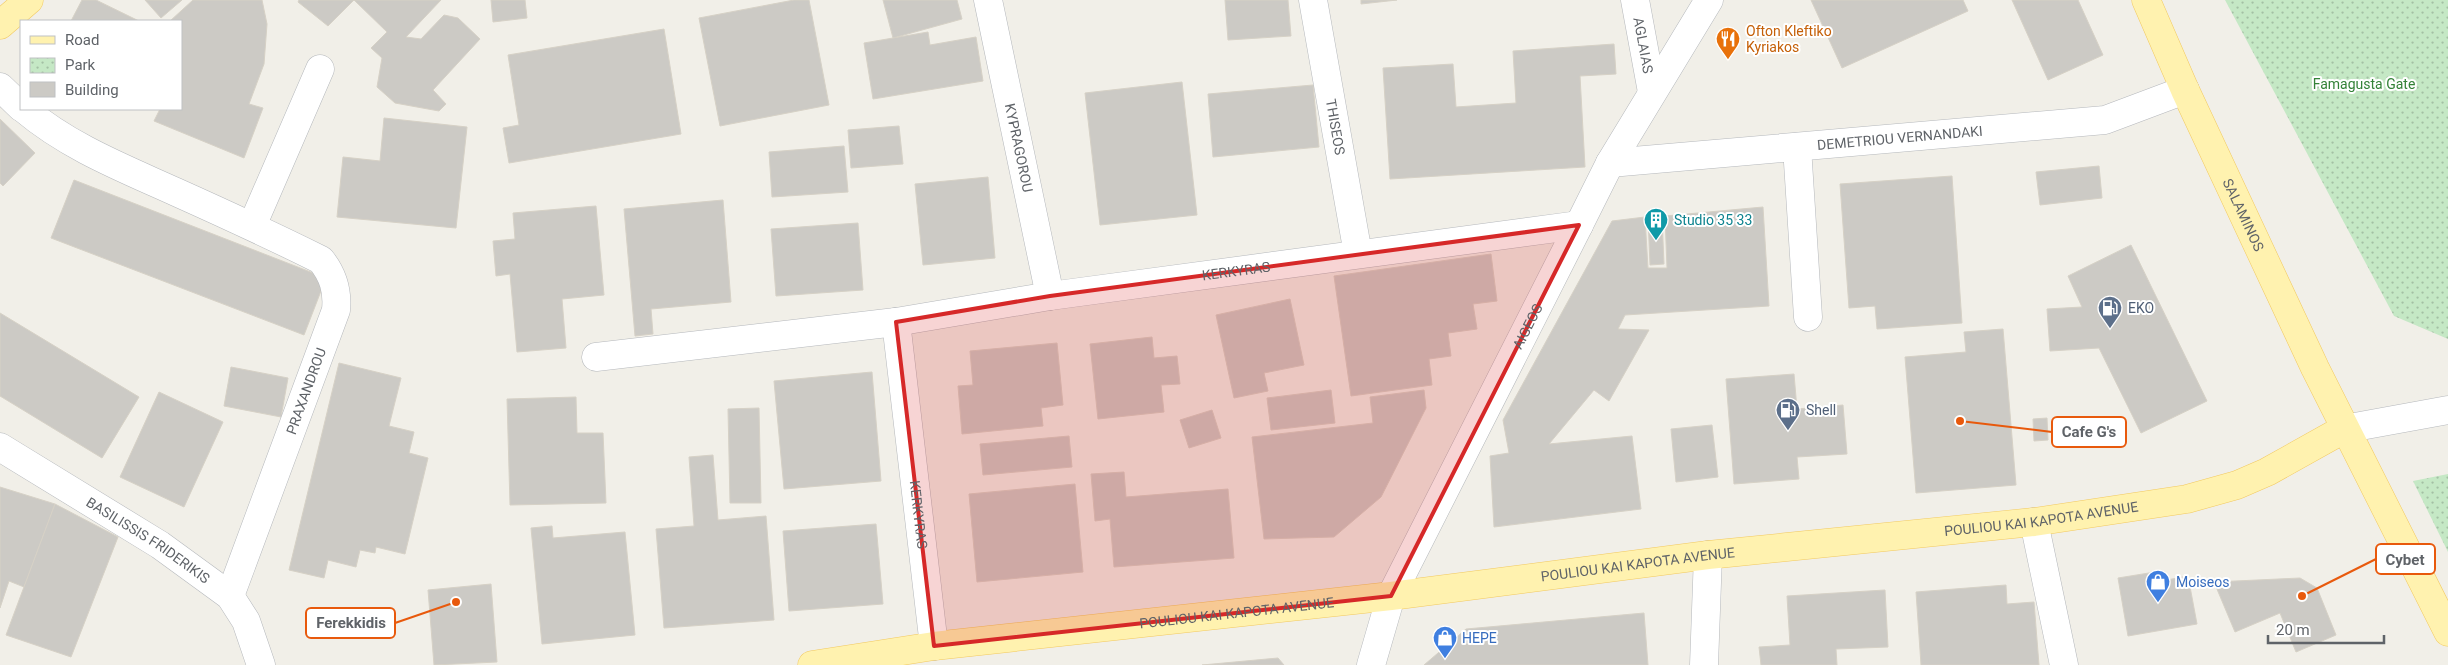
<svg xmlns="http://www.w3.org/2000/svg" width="2448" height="665" font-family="Roboto,sans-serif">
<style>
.park{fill:url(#park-dots)}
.building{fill:#cccac5;stroke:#d6d1c6}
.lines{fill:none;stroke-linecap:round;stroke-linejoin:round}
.minor-casing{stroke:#b5b8bc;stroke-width:29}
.major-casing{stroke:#f2c960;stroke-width:29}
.minor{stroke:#fff;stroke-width:28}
.major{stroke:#fff2af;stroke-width:28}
.marked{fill:#d62828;fill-opacity:0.2;stroke:#d62828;stroke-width:4;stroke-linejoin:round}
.labels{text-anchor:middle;stroke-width:4;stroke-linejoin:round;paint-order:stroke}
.food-label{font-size:14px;fill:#c56008;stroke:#fff;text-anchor:start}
.street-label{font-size:14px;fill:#5f6368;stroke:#fff}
.park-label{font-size:14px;fill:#348238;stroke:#fff}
.culture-label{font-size:14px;fill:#0d838f;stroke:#fff;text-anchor:start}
.service-label{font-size:14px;fill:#4e5e75;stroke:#fff;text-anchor:start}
.shop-label{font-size:14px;fill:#366cbe;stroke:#fff;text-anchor:start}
.leader{fill:none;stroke:#e8590c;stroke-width:2}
.callout-dot{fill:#e8590c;stroke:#fff;stroke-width:2}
.callout{fill:#fff;stroke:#e8590c;stroke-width:2}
.callout-label{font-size:15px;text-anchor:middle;font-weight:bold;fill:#5f6368}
</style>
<defs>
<pattern id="park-dots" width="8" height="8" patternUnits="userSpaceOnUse" patternTransform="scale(1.25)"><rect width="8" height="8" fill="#c5e8c5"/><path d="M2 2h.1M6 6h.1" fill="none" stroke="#a3c0a4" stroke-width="1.8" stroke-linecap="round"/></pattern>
</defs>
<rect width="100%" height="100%" fill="#f1efe8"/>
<g class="park">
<polygon points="2225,0 2448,0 2448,339 2394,316"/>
<polygon points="2448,474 2448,552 2413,481"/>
</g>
<g class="building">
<polygon points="82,0 96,0 139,21 71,21"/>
<polygon points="145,0 182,0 161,18"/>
<polygon points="193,0 262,0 267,24 264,64 249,104 263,108 244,158 154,121 160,109 181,109 181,21 170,21"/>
<polygon points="299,0 354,0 328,26 298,2"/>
<polygon points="354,0 441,0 406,37 421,39 444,15 458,18 480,39 433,90 446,104 439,111 395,103 377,87 382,58 371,48 387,32"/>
<polygon points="491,0 525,0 527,18 493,22"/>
<polygon points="794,0 809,0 829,105 720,126 699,18"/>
<polygon points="883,0 957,0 962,19 893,38"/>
<polygon points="1225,0 1288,0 1291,36 1228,40"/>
<polygon points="1361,0 1397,0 1361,4"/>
<polygon points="1811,0 1963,0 1968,11 1842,68"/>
<polygon points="2012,0 2078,0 2103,55 2048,80"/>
<polygon points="664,29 681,134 509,163 503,128 519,125 508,55"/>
<polygon points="928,32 930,45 976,37 983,81 873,99 864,43"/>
<polygon points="1614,44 1616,74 1580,76 1585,167 1390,179 1383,68 1453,64 1456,107 1516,103 1513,51"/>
<polygon points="1182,82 1197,215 1100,225 1085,93"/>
<polygon points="1313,85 1319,147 1213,157 1208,94"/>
<polygon points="384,118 467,127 456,228 337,217 343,157 380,161"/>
<polygon points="0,119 35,153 3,186 0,183"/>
<polygon points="899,126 903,164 851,168 848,130"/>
<polygon points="844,146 848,192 772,197 769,152"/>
<polygon points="2099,166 2102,198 2040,205 2036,172"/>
<polygon points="1952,176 1962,323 1877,329 1875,306 1849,308 1840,184"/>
<polygon points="988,177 995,258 923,265 915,184"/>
<polygon points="74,180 326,278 304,335 51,238"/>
<polygon points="723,200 731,302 651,309 653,334 635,336 624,209"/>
<polygon points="596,206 604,295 562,299 566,348 517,352 510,274 496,276 493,241 515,239 513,213"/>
<polygon points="1763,207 1769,306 1625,315 1618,329 1649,330 1609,401 1594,390 1549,444 1632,436 1641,509 1494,527 1490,456 1509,453 1503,420 1612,221 1645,217 1648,268 1667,268 1665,216"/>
<polygon points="1648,217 1662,217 1664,264 1650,265"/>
<polygon points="858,223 863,290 776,296 771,229"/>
<polygon points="2131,245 2207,401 2141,433 2099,348 2050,351 2047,309 2082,307 2068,276"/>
<polygon points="1491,254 1497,301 1473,304 1477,329 1448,333 1451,356 1429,359 1432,385 1351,396 1334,276"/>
<polygon points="1290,299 1304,365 1264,373 1268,391 1234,398 1216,315"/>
<polygon points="0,313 139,397 102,458 0,396"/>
<polygon points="2003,329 2016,485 1916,493 1905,357 1966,352 1964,332"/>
<polygon points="1152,337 1154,358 1177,356 1180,384 1161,385 1164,412 1098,419 1090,344"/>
<polygon points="1057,343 1063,405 1041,408 1043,426 962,434 958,386 973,385 970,351"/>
<polygon points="339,363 401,378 389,426 414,432 409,453 428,458 405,554 376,547 375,553 360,550 356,567 328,560 324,578 289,570"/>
<polygon points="231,367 288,378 281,417 224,406"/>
<polygon points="872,372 881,481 784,489 774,381"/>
<polygon points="1794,374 1797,409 1843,405 1847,454 1797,457 1799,479 1734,484 1726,379"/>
<polygon points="1331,390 1335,423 1271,430 1267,398"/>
<polygon points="1424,390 1426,408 1381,497 1334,537 1264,539 1252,437 1373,423 1370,397"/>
<polygon points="159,392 223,422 184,507 120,477"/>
<polygon points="576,397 577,433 603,433 606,503 510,505 507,399"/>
<polygon points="759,408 761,503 730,503 728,409"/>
<polygon points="1212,410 1221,438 1189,448 1180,420"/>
<polygon points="2047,418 2048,440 2034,441 2033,419"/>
<polygon points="1712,425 1718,477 1676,482 1671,429"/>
<polygon points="1069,436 1072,467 983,475 980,444"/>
<polygon points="713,455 718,520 766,516 774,620 664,628 656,529 694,526 689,457"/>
<polygon points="1124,472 1126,497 1228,489 1234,558 1114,567 1110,519 1095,521 1091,474"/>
<polygon points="1075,484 1083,572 977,582 969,494"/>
<polygon points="0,487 55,504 24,587 9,581 0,608"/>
<polygon points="55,504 118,537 71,657 6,635"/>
<polygon points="876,524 883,604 789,611 783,531"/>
<polygon points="552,526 553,538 625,532 635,635 542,644 531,528"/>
<polygon points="2155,572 2156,582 2188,576 2197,624 2128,636 2118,578"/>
<polygon points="2300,578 2317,588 2336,635 2296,652 2280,613 2235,632 2214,582"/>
<polygon points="491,584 497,662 434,665 428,590"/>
<polygon points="2006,585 2007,604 2034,602 2039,665 1921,665 1916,592"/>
<polygon points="1885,590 1888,647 1836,649 1837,665 1761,665 1759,647 1790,645 1787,596"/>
<polygon points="1644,613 1648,665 1424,665 1466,629"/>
<polygon points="1278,658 1284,665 1202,665"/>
</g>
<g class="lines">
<defs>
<g id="minor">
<path id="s1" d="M988 0 1050 296"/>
<path id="s2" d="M1313 0 1358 254"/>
<path id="s3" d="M1635 0 1652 92"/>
<polyline points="0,87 21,107"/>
<path d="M24 109C69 147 123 168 176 192 225 214 273 236 321 260 333 275 338 290 336 310L230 596"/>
<polyline points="1797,147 1808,317"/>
<path id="s4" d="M1610 163 2105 120 2185 90"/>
<polyline points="252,226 320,69"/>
<path id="s5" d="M896 322 934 646"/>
<path id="s6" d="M596 357 896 322 1050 296 1579 225"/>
<polyline points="2344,429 2448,410"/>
<path id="s7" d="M0 447 160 545 230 596 246 621 261 665"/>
<polyline points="2034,522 2064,665"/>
<path id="s8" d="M1371 665 1391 596 1579 225 1610 163 1709 0"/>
<polyline points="1704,665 1708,555"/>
</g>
<g id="major">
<path id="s9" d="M2146 0 2185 90 2315 368 2448 632"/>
<polyline points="0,25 29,0"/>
<path id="s10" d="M812 665 934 646 1391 596 1708 555 2034 522 2187 499 2237 485 2267 472 2344 429"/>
</g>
</defs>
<use href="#minor" class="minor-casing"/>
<use href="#major" class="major-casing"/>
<use href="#minor" class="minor"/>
<use href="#major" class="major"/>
</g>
<path class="marked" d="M1579 225 1391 596 934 646 896 322 1050 296Z"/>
<defs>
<symbol id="restaurant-pin" viewBox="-11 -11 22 30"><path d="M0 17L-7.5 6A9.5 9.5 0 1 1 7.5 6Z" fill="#e8710a" stroke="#fff"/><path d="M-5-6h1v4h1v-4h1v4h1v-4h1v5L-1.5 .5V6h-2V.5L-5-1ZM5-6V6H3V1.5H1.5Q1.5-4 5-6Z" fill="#fff"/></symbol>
<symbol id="building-pin" viewBox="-11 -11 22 30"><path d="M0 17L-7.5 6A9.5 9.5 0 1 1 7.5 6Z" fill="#0f9aa8" stroke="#fff"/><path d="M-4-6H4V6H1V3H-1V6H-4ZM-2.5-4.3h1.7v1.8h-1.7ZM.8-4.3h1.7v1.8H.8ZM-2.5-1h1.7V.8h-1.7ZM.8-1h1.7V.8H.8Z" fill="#fff"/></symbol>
<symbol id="fuel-pin" viewBox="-11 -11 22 30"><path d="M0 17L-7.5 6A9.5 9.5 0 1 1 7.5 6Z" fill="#5c6f8a" stroke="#fff"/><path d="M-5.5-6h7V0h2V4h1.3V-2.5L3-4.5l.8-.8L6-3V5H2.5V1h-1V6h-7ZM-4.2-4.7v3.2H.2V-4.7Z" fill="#fff"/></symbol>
<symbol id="shop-pin" viewBox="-11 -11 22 30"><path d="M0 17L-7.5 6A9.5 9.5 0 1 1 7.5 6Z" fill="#3f7fe0" stroke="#fff"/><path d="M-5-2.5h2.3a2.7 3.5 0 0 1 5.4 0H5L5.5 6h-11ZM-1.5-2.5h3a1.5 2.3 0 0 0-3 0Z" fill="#fff"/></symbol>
</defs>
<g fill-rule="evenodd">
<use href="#restaurant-pin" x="1714" y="25" width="28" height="38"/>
<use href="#building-pin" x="1642" y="206" width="28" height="38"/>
<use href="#fuel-pin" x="2096" y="294" width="28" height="38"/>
<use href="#fuel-pin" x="1774" y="396" width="28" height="38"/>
<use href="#shop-pin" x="2144" y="568" width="28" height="38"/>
<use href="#shop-pin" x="1431" y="624" width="28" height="38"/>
</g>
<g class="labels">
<g class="food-label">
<text x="1746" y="36">Ofton Kleftiko<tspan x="1746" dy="16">Kyriakos</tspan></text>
</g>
<g class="street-label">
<text dy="5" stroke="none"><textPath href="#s3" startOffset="46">AGLAIAS</textPath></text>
<text dy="5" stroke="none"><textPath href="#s2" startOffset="129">THISEOS</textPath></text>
<text dy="5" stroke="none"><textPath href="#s4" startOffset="291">DEMETRIOU VERNANDAKI</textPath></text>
<text dy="5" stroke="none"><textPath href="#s1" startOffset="151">KYPRAGOROU</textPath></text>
<text dy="5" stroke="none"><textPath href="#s9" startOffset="236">SALAMINOS</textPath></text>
<text dy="5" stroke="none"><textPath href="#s6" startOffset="646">KERKYRAS</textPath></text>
<text dy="5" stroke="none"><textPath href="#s8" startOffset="374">AIGEOS</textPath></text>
<text transform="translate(306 391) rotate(-70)" y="5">PRAXANDROU</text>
<text dy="5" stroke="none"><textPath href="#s5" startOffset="194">KERKYRAS</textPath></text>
<text dy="5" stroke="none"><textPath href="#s10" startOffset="1238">POULIOU KAI KAPOTA AVENUE</textPath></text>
<text dy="5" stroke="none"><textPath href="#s7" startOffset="175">BASILISSIS FRIDERIKIS</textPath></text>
<text dy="5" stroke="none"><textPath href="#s10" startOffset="832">POULIOU KAI KAPOTA AVENUE</textPath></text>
<text dy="5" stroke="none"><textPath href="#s10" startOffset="428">POULIOU KAI KAPOTA AVENUE</textPath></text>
</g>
<g class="park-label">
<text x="2364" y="89">Famagusta Gate</text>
</g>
<g class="culture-label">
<text x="1674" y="225">Studio 35 33</text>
</g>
<g class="service-label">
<text x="2128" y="313">EKO</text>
<text x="1806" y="415">Shell</text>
</g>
<g class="shop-label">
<text x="2176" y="587">Moiseos</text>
<text x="1462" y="643">HEPE</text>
</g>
</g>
<path class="leader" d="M1960 421L2052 432M2302 596L2376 559M456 602L395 623"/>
<g class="callout-dot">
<circle cx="1960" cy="421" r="5"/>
<circle cx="2302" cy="596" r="5"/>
<circle cx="456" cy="602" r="5"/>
</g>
<g class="callout">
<rect x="2052" y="417" width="74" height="30" rx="5"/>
<rect x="2376" y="544" width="59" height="30" rx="5"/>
<rect x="306" y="608" width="89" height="30" rx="5"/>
</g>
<g class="callout-label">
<text x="2089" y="437">Cafe G's</text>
<text x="2405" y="565">Cybet</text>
<text x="351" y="628">Ferekkidis</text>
</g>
<rect x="20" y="20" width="162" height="90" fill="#ffffff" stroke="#bfc1c3"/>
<rect x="30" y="36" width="25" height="8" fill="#fff2af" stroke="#bfc1c3"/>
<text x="65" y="45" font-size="15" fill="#5f6368">Road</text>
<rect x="30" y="58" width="25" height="15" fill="url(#park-dots)" stroke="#bfc1c3"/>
<text x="65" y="70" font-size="15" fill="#5f6368">Park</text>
<rect x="30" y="82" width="25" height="15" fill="#cccac5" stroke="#bfc1c3"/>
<text x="65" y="95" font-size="15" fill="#5f6368">Building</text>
<path d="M2268 635v8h116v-8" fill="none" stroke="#5f6368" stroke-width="2.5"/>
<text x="2276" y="635" font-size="15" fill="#5f6368" stroke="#ffffff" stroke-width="4" paint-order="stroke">20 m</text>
</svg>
